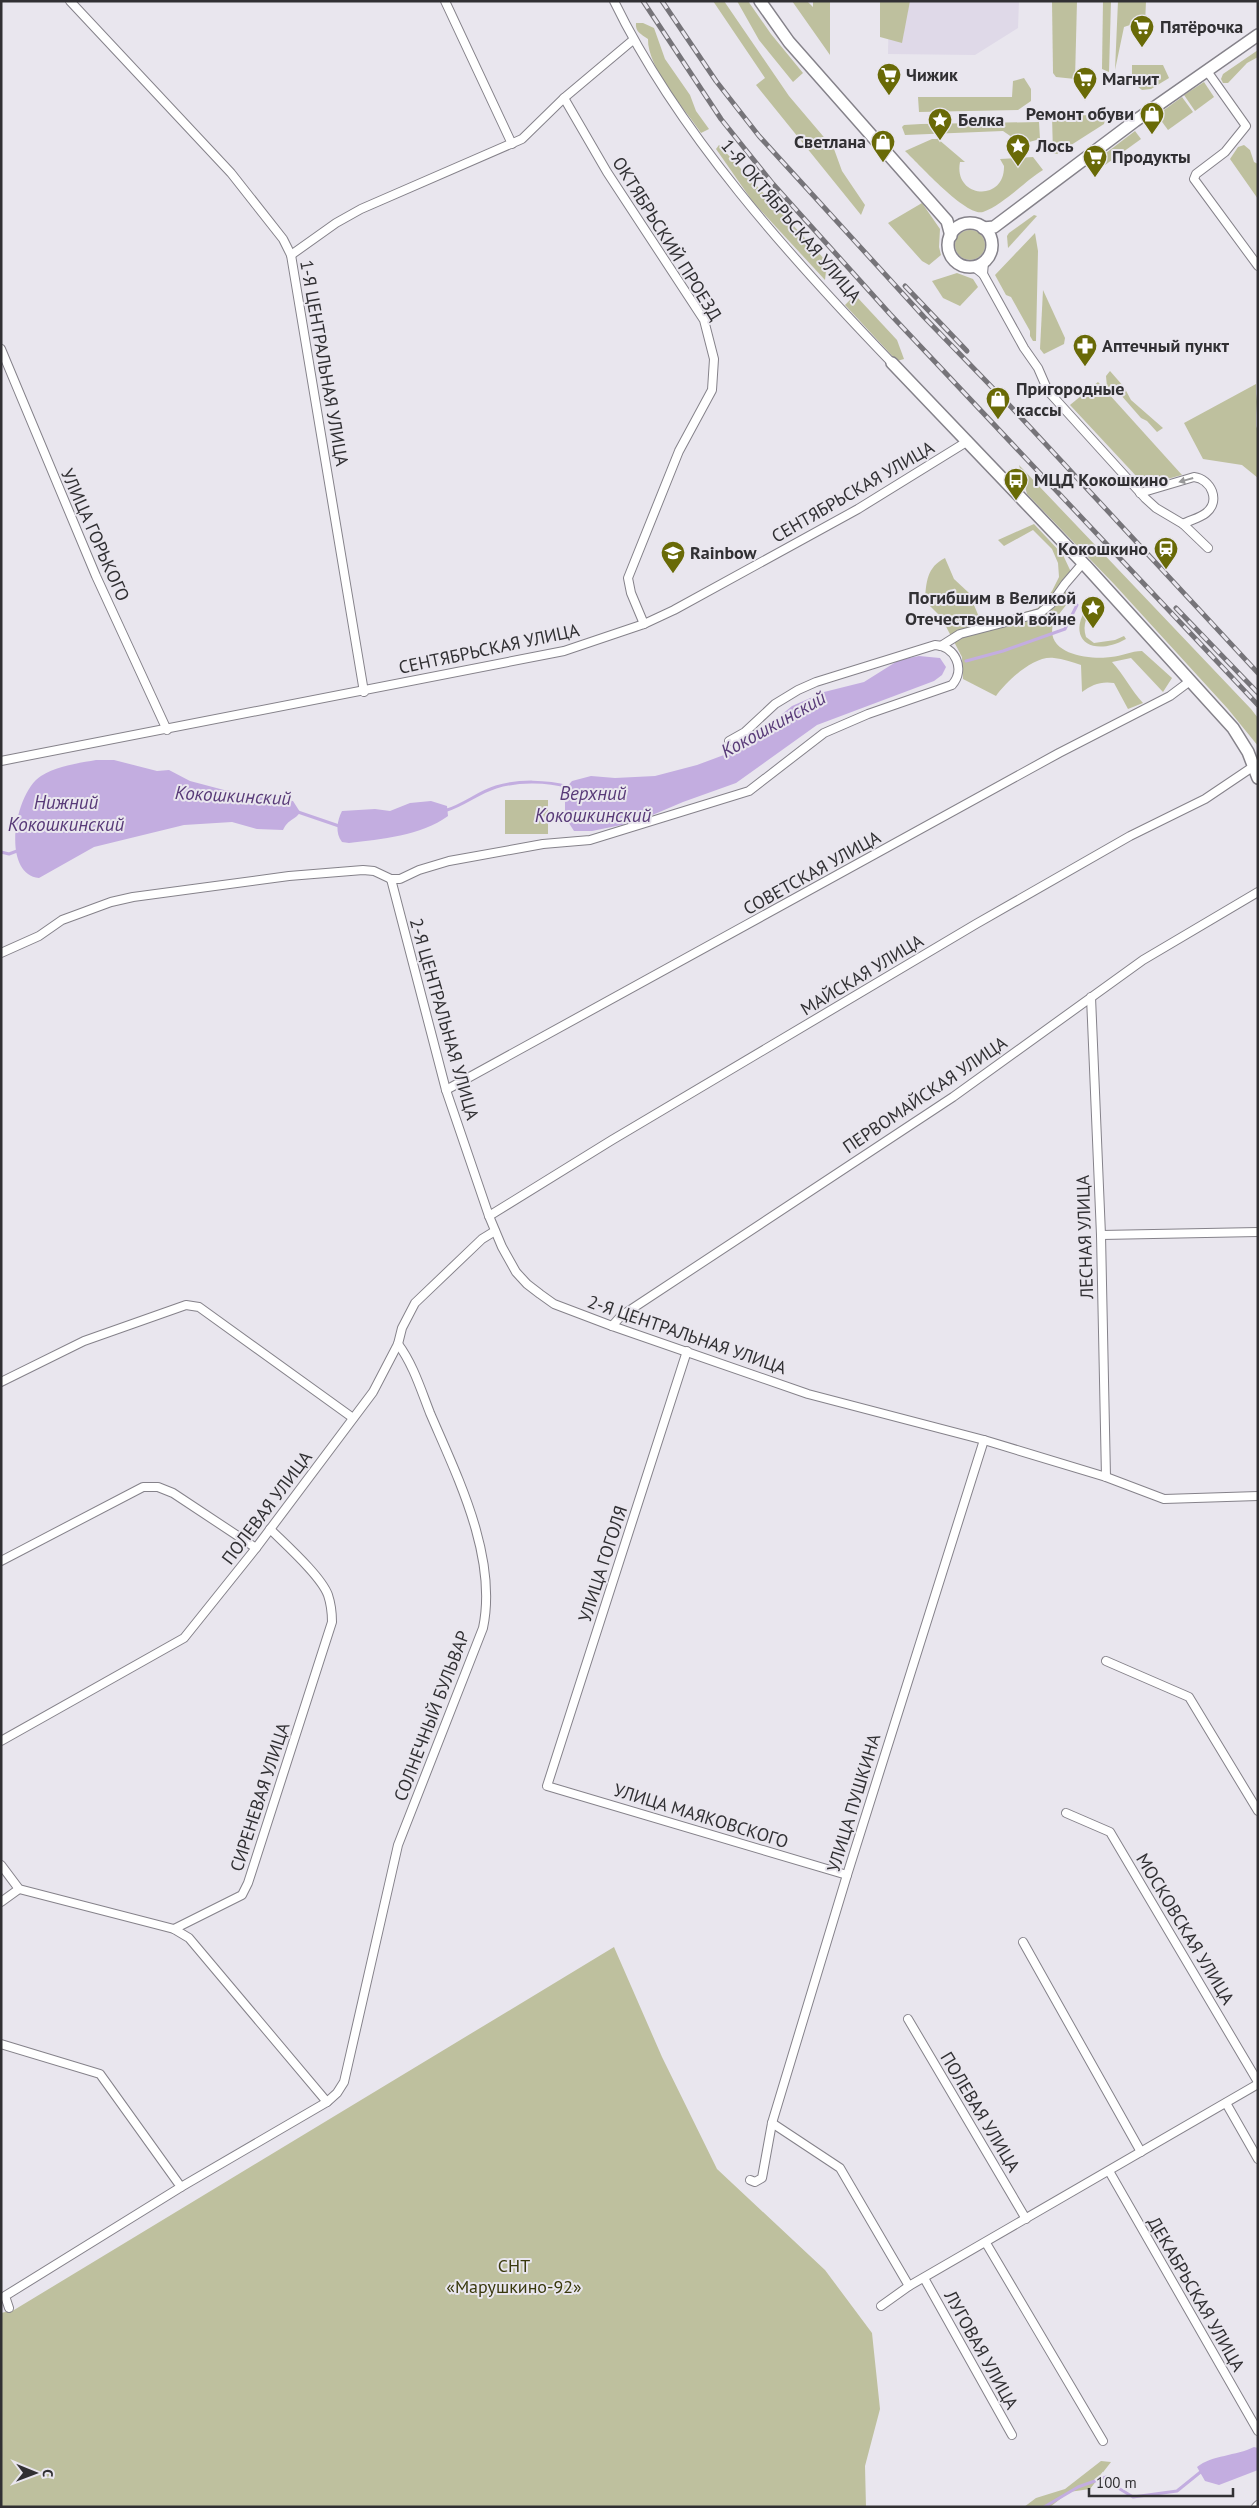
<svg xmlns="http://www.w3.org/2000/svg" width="1259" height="2508" font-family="'PT Sans',sans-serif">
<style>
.built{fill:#dfd9e8}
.green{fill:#bec09e}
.water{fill:#c3ade0}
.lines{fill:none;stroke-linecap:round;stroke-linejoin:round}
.stream{stroke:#c3ade0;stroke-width:3}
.street-casing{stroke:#85828a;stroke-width:10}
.secondary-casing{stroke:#85828a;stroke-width:14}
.street{stroke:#fff;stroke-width:8}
.secondary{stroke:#fff;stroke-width:11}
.rail-casing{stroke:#767479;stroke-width:5}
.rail{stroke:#e9e6ee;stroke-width:3;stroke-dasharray:9;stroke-linecap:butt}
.oneway{fill:#989899}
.labels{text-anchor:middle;stroke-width:4;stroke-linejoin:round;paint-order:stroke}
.poi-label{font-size:18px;font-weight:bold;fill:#313033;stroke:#e9e6ee;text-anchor:start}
.street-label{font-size:18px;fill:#313033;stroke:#e9e6ee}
.park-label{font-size:18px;fill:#39390d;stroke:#e9e6ee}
.water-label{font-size:19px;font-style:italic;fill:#583a78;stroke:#e9e6ee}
</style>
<rect width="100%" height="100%" fill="#e9e6ee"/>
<polygon class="built" points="889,1 1019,1 1018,28 975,55 888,54"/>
<g class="green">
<polygon points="713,1 724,1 789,96 834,149 842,171 865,205 861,215 756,85 765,78"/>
<polygon points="737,1 748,1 771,34 803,73 793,82 759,40"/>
<polygon points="792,1 807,1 813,7 813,1 830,1 830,55"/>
<polygon points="880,1 910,1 902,43 880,37"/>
<polygon points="1052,1 1077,1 1075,79 1056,77 1053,73"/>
<polygon points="1103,1 1111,1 1109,72 1102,69"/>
<polygon points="1118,1 1146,1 1145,25 1136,23 1124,27 1115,70"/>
<path d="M636 23H643L654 28 665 59 690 95 696 111 709 129 701 133C685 109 647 67 648 39 641 34 635 32 636 23Z"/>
<polygon points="1258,50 1258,57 1247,63 1228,83 1223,83 1221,79 1223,74"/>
<polygon points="1132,65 1163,65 1169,78 1151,89 1142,90 1132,82"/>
<polygon points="1024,78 1031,89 1031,101 1018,110 919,112 918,97 1012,97 1013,81"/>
<polygon points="1204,82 1214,97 1195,111 1184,95"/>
<polygon points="1182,97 1193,112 1168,130 1157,115"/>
<polygon points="1096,115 1105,120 1104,124 1057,154 1053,153 1052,116"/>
<polygon points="1039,122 1040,139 1022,144 1003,131 905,135 902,127 904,125 921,124"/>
<polygon points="1135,131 1141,139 1105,165 1106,153"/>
<path d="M932 139H938L965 162H960C953 198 1005 203 1004 166L1000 159 1033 157 1043 170C1025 181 1002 206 983 212 966 217 918 163 905 151Z"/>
<polygon points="719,145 827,262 825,280 753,202 716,149"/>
<polygon points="1244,145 1250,150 1254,162 1258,164 1258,199 1230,159 1238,147"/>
<polygon points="922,203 940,229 939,247 941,255 929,265 922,261 888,223"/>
<polygon points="1034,215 1037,216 1008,248 1007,236 1009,233"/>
<circle cx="970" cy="245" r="15"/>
<polygon points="1035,233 1038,251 1036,341 1033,341 1030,336 1030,331 1011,297 1006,295 995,275"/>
<polygon points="957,273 973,279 978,287 960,306 943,298 932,281"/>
<polygon points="1043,290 1065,338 1064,344 1044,354 1040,349"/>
<polygon points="857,297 897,340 904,359 897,361 845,305 852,298"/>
<polygon points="1110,371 1124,387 1131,400 1163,428 1157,432 1147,421 1141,418 1113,386 1107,387 1106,376"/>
<polygon points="1098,382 1182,475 1149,484 1138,478 1070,405"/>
<polygon points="1256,384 1256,401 1258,386 1258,428 1256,403 1256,426 1258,431 1258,478 1242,465 1203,459 1184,423"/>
<polygon points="1019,465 1251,709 1258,718 1258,746 1228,709 1114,584 1027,494"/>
<path d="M1034 524 1063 555 1071 572 1063 579 1068 602C1064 609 1055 617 1053 625 1045 655 1092 660 1111 657 1122 656 1131 651 1142 651L1172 678 1163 692 1131 658 1112 662C1124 675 1131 690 1143 703L1128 709 1114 683C1100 681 1092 685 1082 692L1081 665C1072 662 1063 659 1054 658 1034 655 1007 681 996 696L963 679 962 657 941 617 925 601C926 582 927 567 945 558L954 579 969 593 979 617 991 626 1007 617 1038 608 1052 591 1059 577 1058 563 1052 549 1033 530 1004 546 998 540Z"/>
<path d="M1091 602 1095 605C1087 615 1082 624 1086 637L1094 643 1115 640 1124 636 1126 639C1090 659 1063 637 1091 602Z"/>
<rect x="505" y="800" width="43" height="34"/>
<polygon points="614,1947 662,2057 717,2169 825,2270 872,2333 880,2409 865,2466 866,2507 1,2507 1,2313 14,2310"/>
<polygon points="1101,2461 1111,2462 1090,2489 1069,2492 1050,2507 1024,2507 1036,2498 1065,2489"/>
</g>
<g class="water">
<polygon points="919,656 940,658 946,667 942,675 934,681 817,725 736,783 683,802 636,822 592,831 574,831 565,817 565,789 572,781 591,776 615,778 655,776 697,765 740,749 792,706 824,692 864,682 899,660"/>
<path d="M96 760H114L157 771 169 770 190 781 224 790 293 801 300 812C296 820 289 818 283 830L257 829 232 822 184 825 94 847 39 878C0 873 15 792 41 776 57 766 79 763 96 760Z"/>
<path d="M431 801 447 806 448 816C421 836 381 839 349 843L342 842C335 833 337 821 342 811L375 809 390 811 410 803Z"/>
<path d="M1254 2447 1258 2448V2470L1219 2485 1205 2481 1197 2467C1212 2455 1236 2456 1254 2447Z"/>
</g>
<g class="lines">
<g class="stream">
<polyline points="966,661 1003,651 1065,629 1077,605"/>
<path d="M447 810C464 805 479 792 496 787 519 780 547 781 569 787"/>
<polyline points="298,812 339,826"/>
<polyline points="1,852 9,854 17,851"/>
<polyline points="1044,2507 1078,2487 1106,2477 1115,2486 1133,2497 1177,2491 1203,2470"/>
</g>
<defs>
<g id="street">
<polyline points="70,1 231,173 283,239 291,255 364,692"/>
<polyline points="445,1 512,144"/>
<path d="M614 1C678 133 791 258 892 363"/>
<polyline points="1207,71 1246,126 1225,152 1196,174 1194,179 1258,266"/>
<polyline points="564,98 607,172 704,320 714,359 712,390 679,451 628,578 631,593 644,624"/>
<polyline points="291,255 336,223 361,209 522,139 564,98 633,40"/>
<polyline points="974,267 983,274 1024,348 1038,368 1048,391 1145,498 1156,508 1183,524 1208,548"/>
<polyline points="983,274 984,262"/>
<polyline points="1,349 96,576 167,730"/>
<path d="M1140 493 1194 477C1211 479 1221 501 1206 513 1200 518 1190 520 1183 524"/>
<polyline points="941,646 960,634 1040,613 1051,604 1065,584 1083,563"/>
<polyline points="1,761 564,651 644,624 674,610 858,509 968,441"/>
<polyline points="391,879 446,1090 489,1216 502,1247 516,1272 527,1284 540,1294 554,1304 612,1326 808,1394 984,1440 1106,1477 1164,1499 1258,1496"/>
<path d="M391 879H400L419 870 449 861 543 844 590 840 749 791 824 733 868 714 952 685C966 669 955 646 935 645L816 682 798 690 775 704 745 732 729 741"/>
<polyline points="1,953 39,936 62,920 111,902 133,897 289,876 363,870 374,871 391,879"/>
<polyline points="1091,997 1101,1235 1106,1477"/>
<polyline points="446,1090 1059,753 1170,696 1190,681"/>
<polyline points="489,1216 612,1140 976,924 1130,836 1205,799 1254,766"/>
<polyline points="1101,1235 1258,1232"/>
<polyline points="612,1326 621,1316 953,1097 1143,960 1258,892"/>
<polyline points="687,1351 547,1786 847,1875"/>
<polyline points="1,1382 84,1341 186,1305 199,1307 353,1418"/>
<polyline points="1,1561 143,1487 158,1487 173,1493 256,1548"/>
<polyline points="1106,1661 1189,1697 1258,1811"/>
<polyline points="1,1741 184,1638 256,1548 373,1392 398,1344 402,1328 415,1303 482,1239 495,1231"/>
<polyline points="1066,1813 1110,1832 1258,2082"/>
<polyline points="1,1865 19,1889 174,1929 189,1938 327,2102"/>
<polyline points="1,1902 19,1889"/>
<path d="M174 1929 242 1895 248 1883 332 1622C332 1613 331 1604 328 1595 321 1576 285 1544 270 1529"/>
<polyline points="1023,1942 1141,2152"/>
<polyline points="908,2019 1026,2219"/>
<polyline points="1,2044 100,2074 181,2187 5,2296 9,2308"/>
<polyline points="1226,2103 1258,2159"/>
<polyline points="772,2123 840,2168 909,2286"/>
<polyline points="1109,2171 1258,2431"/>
<polyline points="750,2180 755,2182 762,2178 772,2123 847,1875 984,1440"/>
<path d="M181 2187 327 2102 337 2093 344 2082 398 1845 483 1628C498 1557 457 1476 430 1413 421 1390 413 1364 398 1344"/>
<polyline points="986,2243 1103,2441"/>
<polyline points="924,2278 1012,2435"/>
<polyline points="881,2306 909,2286 1258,2084"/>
<polyline points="1256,2507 1258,2505"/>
</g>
<g id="secondary">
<polyline points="760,1 789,42 947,221 951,236"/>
<circle cx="970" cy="245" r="22"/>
<polyline points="983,228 994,227 1135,121 1258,35"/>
<polyline points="892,363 1085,565 1233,728 1248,752 1258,778"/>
</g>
</defs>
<use href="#street" class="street-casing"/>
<use href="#secondary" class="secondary-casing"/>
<use href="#street" class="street"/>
<use href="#secondary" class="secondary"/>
<defs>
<g id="rail">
<polyline points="643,1 721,119 773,184 890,314 1258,705"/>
<polyline points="662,1 716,81 759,136 924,317 1014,410 1258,673"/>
<polyline points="905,286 967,351"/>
<polyline points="1176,608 1258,693"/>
</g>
</defs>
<use href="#rail" class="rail-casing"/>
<use href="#rail" class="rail"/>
</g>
<defs><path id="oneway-solid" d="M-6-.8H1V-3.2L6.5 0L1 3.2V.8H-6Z" transform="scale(1.25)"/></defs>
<use class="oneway" href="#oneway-solid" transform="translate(1186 480) rotate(164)"/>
<defs>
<symbol id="supermarket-pin" viewBox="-11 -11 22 30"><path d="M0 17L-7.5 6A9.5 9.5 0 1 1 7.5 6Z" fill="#696a07" stroke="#e9e6ee"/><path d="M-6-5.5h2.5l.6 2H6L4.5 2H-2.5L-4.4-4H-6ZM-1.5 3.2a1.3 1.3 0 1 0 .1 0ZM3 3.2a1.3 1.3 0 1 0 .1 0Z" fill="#fff"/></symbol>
<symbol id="shop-pin" viewBox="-11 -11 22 30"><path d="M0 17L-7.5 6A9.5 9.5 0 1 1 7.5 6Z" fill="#696a07" stroke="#e9e6ee"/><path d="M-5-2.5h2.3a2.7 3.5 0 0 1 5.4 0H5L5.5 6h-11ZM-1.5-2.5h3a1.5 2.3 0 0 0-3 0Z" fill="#fff"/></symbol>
<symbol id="sight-pin" viewBox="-11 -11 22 30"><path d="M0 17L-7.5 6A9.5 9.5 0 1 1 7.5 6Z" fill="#696a07" stroke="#e9e6ee"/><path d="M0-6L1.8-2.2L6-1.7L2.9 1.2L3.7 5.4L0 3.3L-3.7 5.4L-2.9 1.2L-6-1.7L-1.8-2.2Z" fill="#fff"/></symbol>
<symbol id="pharmacy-pin" viewBox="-11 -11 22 30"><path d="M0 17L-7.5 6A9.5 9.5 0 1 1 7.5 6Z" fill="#696a07" stroke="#e9e6ee"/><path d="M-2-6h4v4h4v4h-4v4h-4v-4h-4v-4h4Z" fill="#fff"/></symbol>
<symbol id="bus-pin" viewBox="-11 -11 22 30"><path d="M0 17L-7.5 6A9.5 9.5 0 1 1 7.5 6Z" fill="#696a07" stroke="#e9e6ee"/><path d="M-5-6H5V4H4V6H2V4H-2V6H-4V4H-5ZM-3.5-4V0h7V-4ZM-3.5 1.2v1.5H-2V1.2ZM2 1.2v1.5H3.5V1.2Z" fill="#fff"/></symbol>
<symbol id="station-pin" viewBox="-11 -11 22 30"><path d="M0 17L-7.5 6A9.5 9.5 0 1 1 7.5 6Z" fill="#696a07" stroke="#e9e6ee"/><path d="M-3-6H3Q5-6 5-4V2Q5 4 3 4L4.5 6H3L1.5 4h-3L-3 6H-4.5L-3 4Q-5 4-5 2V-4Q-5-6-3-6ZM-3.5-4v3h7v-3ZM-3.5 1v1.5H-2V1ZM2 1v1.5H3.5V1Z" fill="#fff"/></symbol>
<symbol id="school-pin" viewBox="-11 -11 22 30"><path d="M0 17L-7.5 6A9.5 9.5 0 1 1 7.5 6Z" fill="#696a07" stroke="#e9e6ee"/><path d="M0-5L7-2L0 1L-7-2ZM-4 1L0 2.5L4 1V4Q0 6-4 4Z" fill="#fff"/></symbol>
</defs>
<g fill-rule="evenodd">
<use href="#supermarket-pin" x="1128" y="13" width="28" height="38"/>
<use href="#supermarket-pin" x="875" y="61" width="28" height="38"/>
<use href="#supermarket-pin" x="1071" y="65" width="28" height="38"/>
<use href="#shop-pin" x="1138" y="100" width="28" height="38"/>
<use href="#sight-pin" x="926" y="106" width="28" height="38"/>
<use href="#shop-pin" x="869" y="128" width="28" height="38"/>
<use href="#sight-pin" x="1004" y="132" width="28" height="38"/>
<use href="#supermarket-pin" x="1081" y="143" width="28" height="38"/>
<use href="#pharmacy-pin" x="1071" y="332" width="28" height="38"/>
<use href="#shop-pin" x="984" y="385" width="28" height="38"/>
<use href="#bus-pin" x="1002" y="466" width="28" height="38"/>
<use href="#station-pin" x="1152" y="535" width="28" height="38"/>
<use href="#school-pin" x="659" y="539" width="28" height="38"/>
<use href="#sight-pin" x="1079" y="594" width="28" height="38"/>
</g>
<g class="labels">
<g class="poi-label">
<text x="1160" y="33">Пятёрочка</text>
<text x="906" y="81">Чижик</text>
<text x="1102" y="85">Магнит</text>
<text x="1134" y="120" text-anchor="end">Ремонт обуви</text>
<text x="958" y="126">Белка</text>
<text x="866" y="148" text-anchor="end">Светлана</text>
<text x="1036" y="152">Лось</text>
<text x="1112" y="163">Продукты</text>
<text x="1102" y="352">Аптечный пункт</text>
<text x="1016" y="395">Пригородные<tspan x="1016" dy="21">кассы</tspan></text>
<text x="1034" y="486">МЦД Кокошкино</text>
<text x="1148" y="555" text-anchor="end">Кокошкино</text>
<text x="690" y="559">Rainbow</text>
<text x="1076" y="604" text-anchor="end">Погибшим в Великой<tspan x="1076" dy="21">Отечественной войне</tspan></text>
</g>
<g class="street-label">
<text transform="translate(791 221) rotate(50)" y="6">1-Я ОКТЯБРЬСКАЯ УЛИЦА</text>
<text transform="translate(667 239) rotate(58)" y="6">ОКТЯБРЬСКИЙ ПРОЕЗД</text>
<text transform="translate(324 363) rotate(80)" y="6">1-Я ЦЕНТРАЛЬНАЯ УЛИЦА</text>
<text transform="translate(853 492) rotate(-30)" y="6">СЕНТЯБРЬСКАЯ УЛИЦА</text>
<text transform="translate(95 535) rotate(66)" y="6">УЛИЦА ГОРЬКОГО</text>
<text transform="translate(489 649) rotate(-12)" y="6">СЕНТЯБРЬСКАЯ УЛИЦА</text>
<text transform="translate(812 873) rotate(-29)" y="6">СОВЕТСКАЯ УЛИЦА</text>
<text transform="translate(862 975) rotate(-31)" y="6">МАЙСКАЯ УЛИЦА</text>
<text transform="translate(444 1019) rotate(74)" y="6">2-Я ЦЕНТРАЛЬНАЯ УЛИЦА</text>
<text transform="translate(925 1095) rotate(-34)" y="6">ПЕРВОМАЙСКАЯ УЛИЦА</text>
<text transform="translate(1085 1237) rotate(-92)" y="6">ЛЕСНАЯ УЛИЦА</text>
<text transform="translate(687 1335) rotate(19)" y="6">2-Я ЦЕНТРАЛЬНАЯ УЛИЦА</text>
<text transform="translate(267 1508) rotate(-53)" y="6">ПОЛЕВАЯ УЛИЦА</text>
<text transform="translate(603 1564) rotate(-72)" y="6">УЛИЦА ГОГОЛЯ</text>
<text transform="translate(432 1716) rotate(-69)" y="6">СОЛНЕЧНЫЙ БУЛЬВАР</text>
<text transform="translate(260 1797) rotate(-72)" y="6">СИРЕНЕВАЯ УЛИЦА</text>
<text transform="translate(854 1803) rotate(-73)" y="6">УЛИЦА ПУШКИНА</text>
<text transform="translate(701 1816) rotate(17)" y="6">УЛИЦА МАЯКОВСКОГО</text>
<text transform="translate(1185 1929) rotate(59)" y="6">МОСКОВСКАЯ УЛИЦА</text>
<text transform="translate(980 2112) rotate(59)" y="6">ПОЛЕВАЯ УЛИЦА</text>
<text transform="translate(1196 2294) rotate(60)" y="6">ДЕКАБРЬСКАЯ УЛИЦА</text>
<text transform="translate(981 2350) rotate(61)" y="6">ЛУГОВАЯ УЛИЦА</text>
</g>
<g class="park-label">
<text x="514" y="2272">СНТ<tspan x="514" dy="21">«Марушкино-92»</tspan></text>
</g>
<g class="water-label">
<text transform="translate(773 724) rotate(-29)" y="7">Кокошкинский</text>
<text x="593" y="800">Верхний<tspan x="593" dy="22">Кокошкинский</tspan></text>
<text transform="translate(233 795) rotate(3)" y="7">Кокошкинский</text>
<text x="66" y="809">Нижний<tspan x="66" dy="22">Кокошкинский</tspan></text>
</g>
</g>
<rect width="1259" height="2508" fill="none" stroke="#313033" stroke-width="5"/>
<g transform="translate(35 2473) rotate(91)" stroke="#e9e6ee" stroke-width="4" paint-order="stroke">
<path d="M0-4L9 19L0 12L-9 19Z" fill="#313033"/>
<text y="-8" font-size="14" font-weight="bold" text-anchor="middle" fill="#313033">С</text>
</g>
<path d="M1089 2488v8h144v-8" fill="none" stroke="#313033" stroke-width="2.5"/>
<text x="1096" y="2488" font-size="15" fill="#313033" stroke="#e9e6ee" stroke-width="4" paint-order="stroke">100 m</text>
</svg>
